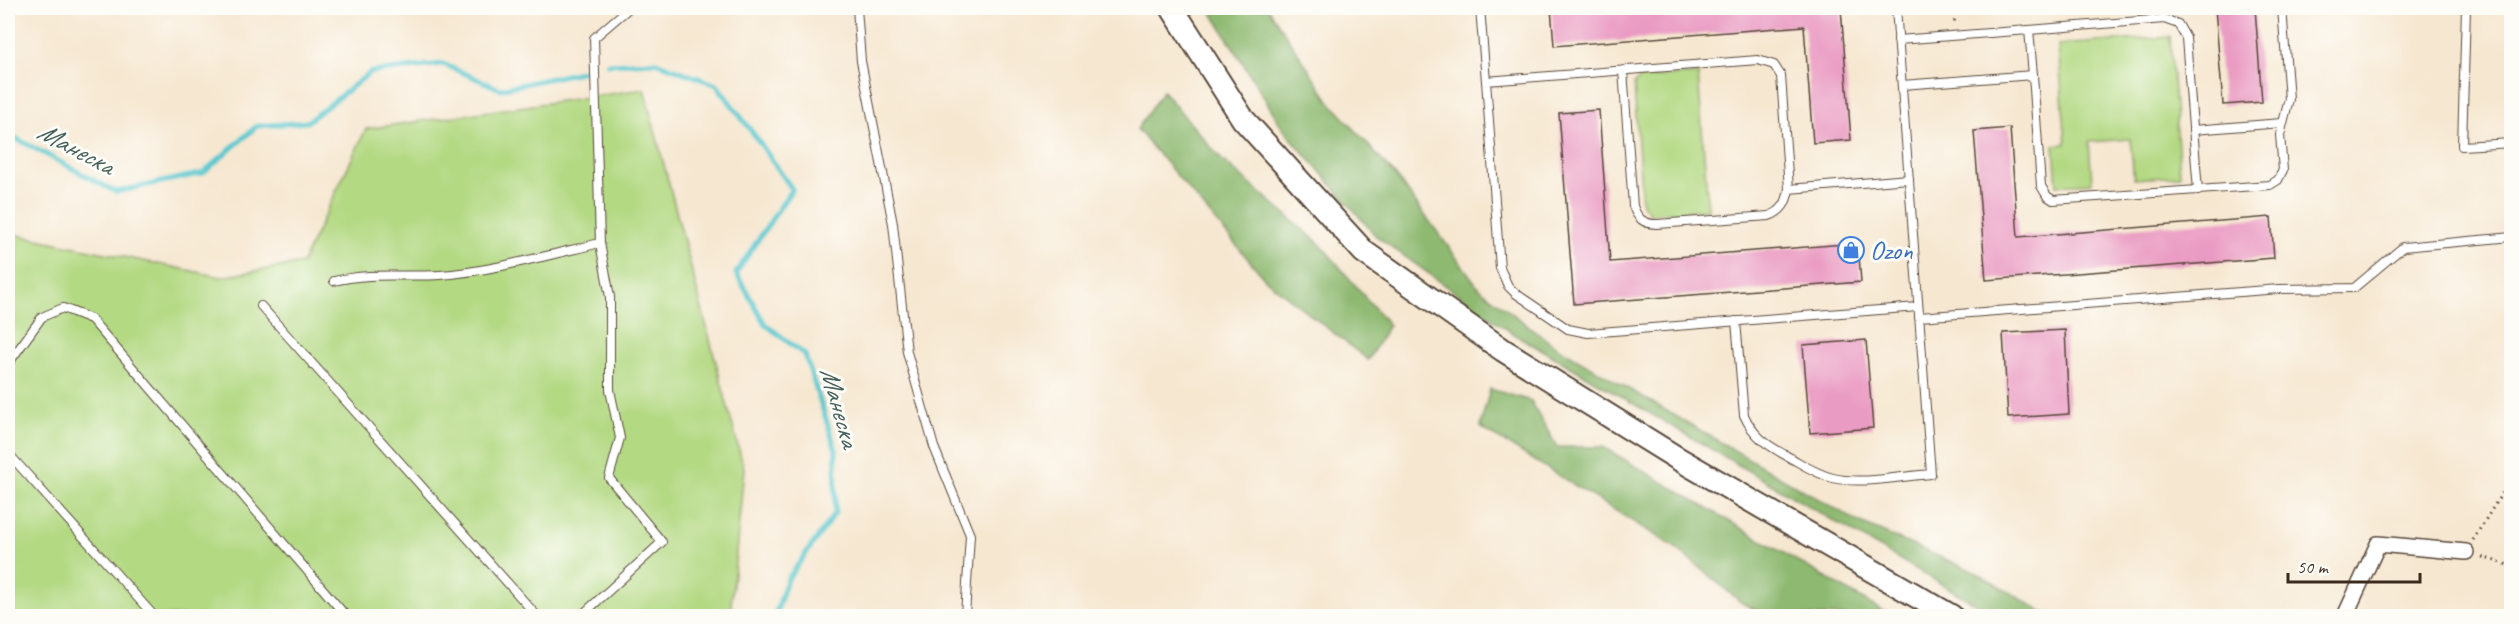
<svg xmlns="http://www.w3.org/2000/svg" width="2519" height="624" font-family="Caveat,sans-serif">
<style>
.green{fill:#b3d983;stroke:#778250;stroke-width:1.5}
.forest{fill:#8eb971;stroke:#647248;stroke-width:1.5}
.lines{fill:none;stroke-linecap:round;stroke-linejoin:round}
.stream{stroke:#5ac7cf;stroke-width:5}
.building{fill:#ea9bc3}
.lane-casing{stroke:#574639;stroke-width:10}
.street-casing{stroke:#574639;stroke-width:18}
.secondary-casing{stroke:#574639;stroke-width:26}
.path{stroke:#574639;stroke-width:3;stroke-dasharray:1.5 4.5;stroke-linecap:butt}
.lane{stroke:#fff;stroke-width:8}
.street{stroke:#fff;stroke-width:15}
.secondary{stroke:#fff;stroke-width:22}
.labels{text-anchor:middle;stroke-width:6;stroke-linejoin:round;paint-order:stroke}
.shop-label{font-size:26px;fill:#366cbe;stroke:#fdfcf7;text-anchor:start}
.water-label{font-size:27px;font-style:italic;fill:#46615c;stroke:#fdfcf7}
</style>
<rect width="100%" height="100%" fill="#fdfcf7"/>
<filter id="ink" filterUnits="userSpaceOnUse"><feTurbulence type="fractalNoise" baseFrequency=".0167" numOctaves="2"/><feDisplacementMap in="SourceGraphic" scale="12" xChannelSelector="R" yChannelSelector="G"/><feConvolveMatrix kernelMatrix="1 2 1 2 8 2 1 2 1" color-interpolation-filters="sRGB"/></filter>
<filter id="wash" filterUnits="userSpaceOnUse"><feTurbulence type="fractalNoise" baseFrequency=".008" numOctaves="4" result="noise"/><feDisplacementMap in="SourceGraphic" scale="24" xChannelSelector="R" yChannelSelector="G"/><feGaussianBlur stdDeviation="1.35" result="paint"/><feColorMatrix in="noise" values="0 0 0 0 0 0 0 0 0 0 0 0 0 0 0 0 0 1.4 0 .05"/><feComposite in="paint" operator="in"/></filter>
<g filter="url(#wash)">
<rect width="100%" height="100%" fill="#f6e7d0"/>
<g class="green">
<polygon points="2170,37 2180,176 2134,179 2130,139 2089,142 2092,183 2057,185 2054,145 2066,144 2058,45"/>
<polygon points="1698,74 1708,209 1651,214 1642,204 1634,84 1641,78"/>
<polygon points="644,89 744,469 730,616 8,616 8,233 221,277 302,263 366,129"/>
</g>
<g class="forest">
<polygon points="1209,8 1268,8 1330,102 1395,175 1479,288 1555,346 1858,522 1973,571 2050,616 1996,616 1511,332 1376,236 1284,130"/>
<polygon points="1163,91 1221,159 1321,245 1389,325 1368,360 1266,280 1137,129"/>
<polygon points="1490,389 1531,401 1557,447 1603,447 1891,616 1768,616 1742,603 1676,548 1480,427"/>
</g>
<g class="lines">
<g class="stream">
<polyline points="607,64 656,62 717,85 755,136 792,189 736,273 765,324 805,355 836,450 835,513 787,580 775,616"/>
<polyline points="8,134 116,192 203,173 257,126 307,122 371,72 443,64 500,89 585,71"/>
</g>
</g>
<g id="blocks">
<g class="building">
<polygon points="1551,8 1841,8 1851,140 1813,143 1804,26 1554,46"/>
<polygon points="2215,8 2255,8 2262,102 2223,105"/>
<polygon points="1599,110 1610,262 1858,243 1861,282 1574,304 1559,113"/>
<polygon points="2010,128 2018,237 2271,217 2274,258 1986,280 1974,131"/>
<polygon points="2065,330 2069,414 2008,418 2003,333"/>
<polygon points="1866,340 1873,428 1810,433 1803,345"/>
</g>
</g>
</g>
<g filter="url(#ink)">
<use href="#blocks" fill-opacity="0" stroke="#574639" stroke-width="1.5"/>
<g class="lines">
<defs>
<g id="lane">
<polyline points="857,8 861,61 893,224 907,352 934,447 970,535 965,616"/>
<polyline points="1480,8 1486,81"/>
<polyline points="2466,8 2462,146 2512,143"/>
<polyline points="2029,30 2164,19 2178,24 2186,38 2198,191"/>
<polyline points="1898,40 2029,30 2033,75"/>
<path d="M1623 70 1633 206C1637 218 1643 224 1657 224L1769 216C1783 211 1787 202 1789 189L1781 76 1774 65 1758 60 1486 81 1500 268 1508 286 1515 293 1568 329 1588 333 1918 307"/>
<polyline points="1902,85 2033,75 2041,186 2047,196 2053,200 2270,185 2278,180 2283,170 2280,135 2289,99 2282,8"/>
<polyline points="2193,130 2282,123"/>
<polyline points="1789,189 1909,179"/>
<path d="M334 281C369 272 405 277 440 275 492 271 549 255 600 243L594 38 629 8"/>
<polyline points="261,306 537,616"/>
<polyline points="1919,317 2279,289 2354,288 2403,247 2512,237"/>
<path d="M1736 321 1744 415C1753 436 1767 445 1787 456 1802 464 1816 474 1833 478 1861 485 1902 476 1931 474L1896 8"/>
<polyline points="8,364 42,317 63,308 91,319 346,616"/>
<polyline points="8,453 154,616"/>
<polyline points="581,616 662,542 609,478 620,438 610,390 610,297 600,243"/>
</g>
<polyline id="street" points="2345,616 2378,544 2466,552"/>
<polyline id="secondary" points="1172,8 1243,119 1364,252 1503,350 1677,458 1951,616"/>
</defs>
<use href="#lane" class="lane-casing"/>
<use href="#street" class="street-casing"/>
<use href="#secondary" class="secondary-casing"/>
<g class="path">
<polyline points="1953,8 1955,25"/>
<polyline points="2473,540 2512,477"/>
<polyline points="2482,557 2512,566"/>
</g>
<use href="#lane" class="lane"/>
<use href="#street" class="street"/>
<use href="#secondary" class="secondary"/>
</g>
</g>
<defs>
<symbol id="shop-ring" viewBox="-11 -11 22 22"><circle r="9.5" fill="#fdfcf7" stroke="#3f7fe0" stroke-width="1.5"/><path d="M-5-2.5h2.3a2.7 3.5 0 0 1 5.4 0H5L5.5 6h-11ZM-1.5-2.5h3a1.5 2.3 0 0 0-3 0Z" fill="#3f7fe0"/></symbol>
</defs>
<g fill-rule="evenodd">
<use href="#shop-ring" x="1836" y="235" width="30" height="30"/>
</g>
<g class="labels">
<g class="shop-label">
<text x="1870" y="259">Ozon</text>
</g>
<g class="water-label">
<text transform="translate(76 148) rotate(28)" y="9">Манеска</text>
<text transform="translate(840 407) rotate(74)" y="9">Манеска</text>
</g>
</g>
<rect width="2519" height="624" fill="none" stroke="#fdfcf7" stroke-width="30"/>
<path d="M2288 573v9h132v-9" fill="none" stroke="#3b2a1e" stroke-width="3"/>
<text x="2297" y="573" font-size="18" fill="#3b2a1e" stroke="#fdfcf7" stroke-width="4.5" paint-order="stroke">50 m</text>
</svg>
